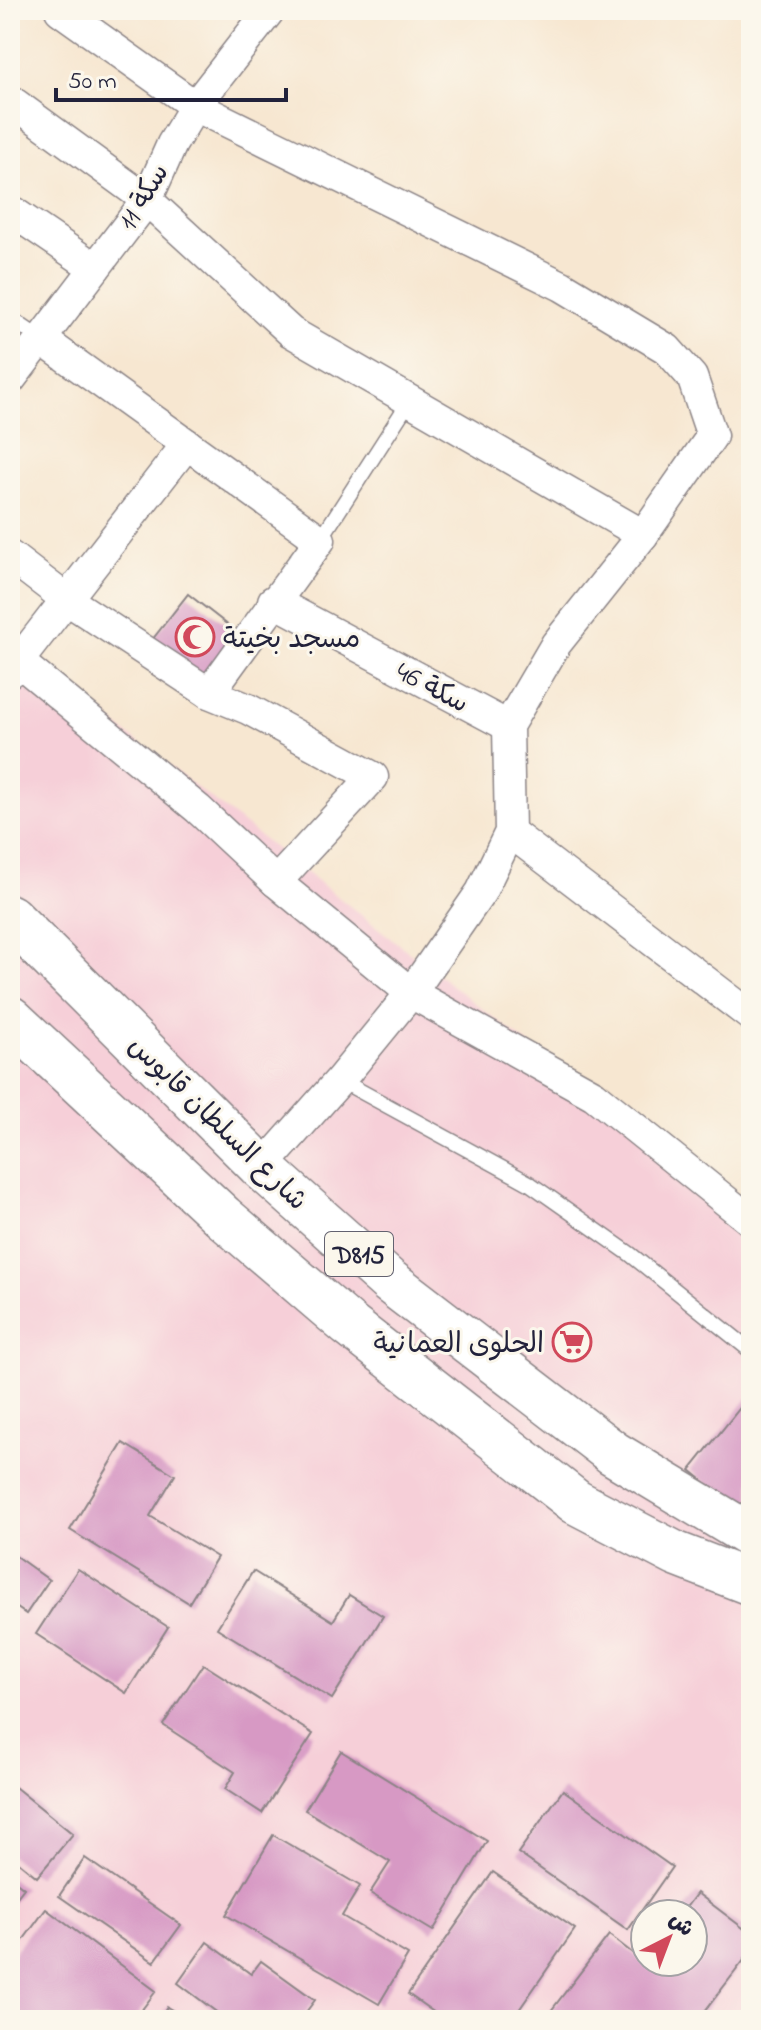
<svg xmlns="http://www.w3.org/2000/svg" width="761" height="2030" font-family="'Indie Flower','Playpen Sans Arabic',sans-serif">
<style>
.built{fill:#f6cfd8;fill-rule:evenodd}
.building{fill:#d799c4}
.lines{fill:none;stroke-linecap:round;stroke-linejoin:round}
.lane-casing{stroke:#8c8486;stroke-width:17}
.street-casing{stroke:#8c8486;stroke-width:33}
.primary-casing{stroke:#8c8486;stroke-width:47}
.lane{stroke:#fff;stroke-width:14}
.street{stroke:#fff;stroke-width:30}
.primary{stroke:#fff;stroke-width:44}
.labels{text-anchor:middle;stroke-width:6;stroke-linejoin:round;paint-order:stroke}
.shield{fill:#fbf7ec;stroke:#636270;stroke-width:2}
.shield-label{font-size:26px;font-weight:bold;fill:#22223b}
.street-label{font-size:28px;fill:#22223b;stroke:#fbf7ec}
.poi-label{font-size:28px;fill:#22223b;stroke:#fbf7ec;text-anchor:start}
</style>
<rect width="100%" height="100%" fill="#fbf7ec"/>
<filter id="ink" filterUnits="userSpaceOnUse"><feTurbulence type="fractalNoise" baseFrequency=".0125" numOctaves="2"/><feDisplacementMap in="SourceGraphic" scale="16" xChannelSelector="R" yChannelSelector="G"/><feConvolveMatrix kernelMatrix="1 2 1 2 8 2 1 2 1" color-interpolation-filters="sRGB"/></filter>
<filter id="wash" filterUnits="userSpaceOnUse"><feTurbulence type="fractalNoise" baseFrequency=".006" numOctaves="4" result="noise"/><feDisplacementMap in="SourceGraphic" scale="32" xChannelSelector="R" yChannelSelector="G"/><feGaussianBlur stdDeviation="1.8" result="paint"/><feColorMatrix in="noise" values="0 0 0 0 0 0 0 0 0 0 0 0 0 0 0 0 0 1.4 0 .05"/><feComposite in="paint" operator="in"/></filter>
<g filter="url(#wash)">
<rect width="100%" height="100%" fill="#f7e7d1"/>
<path class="built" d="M10 643 751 1217V2020H10ZM645 1914H693V1962H645Z"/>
<g id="blocks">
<g class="building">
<polygon points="188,594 238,633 201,680 152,640"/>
<polygon points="751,1394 751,1520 690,1470"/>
<polygon points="123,1443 175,1475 150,1516 217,1557 189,1603 70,1530"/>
<polygon points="10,1552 49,1580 26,1614 10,1603"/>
<polygon points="78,1569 168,1627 126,1693 36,1634"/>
<polygon points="253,1571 333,1621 349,1595 383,1616 332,1699 217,1628"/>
<polygon points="203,1664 313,1734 262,1813 225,1789 235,1772 163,1725"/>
<polygon points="341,1751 487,1841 433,1931 370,1893 390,1862 305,1810"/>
<polygon points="10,1783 73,1834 37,1877 10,1855"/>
<polygon points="563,1790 672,1867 628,1930 518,1853"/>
<polygon points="273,1835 360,1886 342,1916 408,1955 379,2004 226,1915"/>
<polygon points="85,1858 181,1925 154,1962 59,1896"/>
<polygon points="493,1872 575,1929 512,2020 445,2020 408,1994"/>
<polygon points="10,1877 24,1888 10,1906"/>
<polygon points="697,1893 751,1934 751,1951 698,2020 544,2020 609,1935 644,1962 693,1962 693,1914 681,1914"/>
<polygon points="46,1909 156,1991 134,2020 30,2020 10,2005 10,1958"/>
<polygon points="207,1942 251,1974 261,1961 315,2000 300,2020 227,2020 178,1983"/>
<polygon points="167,2007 189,2020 159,2020"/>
</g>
</g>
</g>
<g filter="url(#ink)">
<use href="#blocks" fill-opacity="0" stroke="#8c8486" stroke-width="2"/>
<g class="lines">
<defs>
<g id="lane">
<polyline points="10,318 41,339"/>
<polyline points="320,540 410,400"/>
<polyline points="340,1080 529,1183 630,1254 751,1351"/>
</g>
<g id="street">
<polyline points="60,10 195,106 562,286 667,349 692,377 712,436 643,535 556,644 508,726 510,832 481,892 411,993 340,1080 262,1168"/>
<polyline points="10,100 147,200 291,332 643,535"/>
<polyline points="10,210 95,268"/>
<polyline points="41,339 320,540 209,693"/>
<polyline points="10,380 147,200 172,144 195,106 270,10"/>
<polyline points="10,556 66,599 209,693 248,709 373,777 276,882"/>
<polyline points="273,601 508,726"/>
<polyline points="18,661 198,809 276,882 411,993 594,1095 751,1221"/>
<polyline points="10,672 187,444"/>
<polyline points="510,832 751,1016"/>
</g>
<g id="primary">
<polyline points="10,917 262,1168 389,1281 613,1453 751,1536"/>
<polyline points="10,1018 223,1217 349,1325 576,1502 676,1554 751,1583"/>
</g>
</defs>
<use href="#lane" class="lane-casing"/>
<use href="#street" class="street-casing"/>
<use href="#primary" class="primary-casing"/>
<use href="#lane" class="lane"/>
<use href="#street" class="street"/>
<use href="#primary" class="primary"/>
</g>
</g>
<defs>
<symbol id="mosque-ring" viewBox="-11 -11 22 22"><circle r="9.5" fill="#fbf7ec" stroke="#d1495b" stroke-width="1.5"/><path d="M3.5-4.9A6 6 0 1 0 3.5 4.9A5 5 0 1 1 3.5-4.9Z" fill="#d1495b"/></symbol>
<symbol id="supermarket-ring" viewBox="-11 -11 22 22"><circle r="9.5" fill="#fbf7ec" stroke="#d1495b" stroke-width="1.5"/><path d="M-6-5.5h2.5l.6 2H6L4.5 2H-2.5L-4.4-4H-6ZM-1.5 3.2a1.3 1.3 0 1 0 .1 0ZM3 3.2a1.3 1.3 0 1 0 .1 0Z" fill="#d1495b"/></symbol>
</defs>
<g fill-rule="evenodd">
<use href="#mosque-ring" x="173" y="615" width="44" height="44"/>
<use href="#supermarket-ring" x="550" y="1320" width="44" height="44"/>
</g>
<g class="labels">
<rect class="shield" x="325" y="1232" width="68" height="44" rx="6"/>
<g class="shield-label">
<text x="359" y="1263">D815</text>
</g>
<g class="street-label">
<text transform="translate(142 196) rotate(-59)" y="10">سكة 11</text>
<text transform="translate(433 686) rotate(28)" y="10">سكة 46</text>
<text transform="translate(219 1122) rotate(44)" y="10">شارع السلطان قابوس</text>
</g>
<g class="poi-label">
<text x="223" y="647">مسجد بخيتة</text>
<text x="544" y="1352" text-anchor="end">الحلوى العمانية</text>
</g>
</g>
<rect width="761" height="2030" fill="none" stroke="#fbf7ec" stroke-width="40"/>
<g transform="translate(669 1938) rotate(42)"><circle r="38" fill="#fbf7ec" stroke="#a4a2a5" stroke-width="2"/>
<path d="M0-6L14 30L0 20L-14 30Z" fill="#d1495b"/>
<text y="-12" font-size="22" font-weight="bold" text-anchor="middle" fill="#22223b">ش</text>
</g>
<path d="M56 88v12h230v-12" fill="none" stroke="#22223b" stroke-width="4"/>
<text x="68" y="88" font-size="24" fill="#22223b" stroke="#fbf7ec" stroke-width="6" paint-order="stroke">50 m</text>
</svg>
